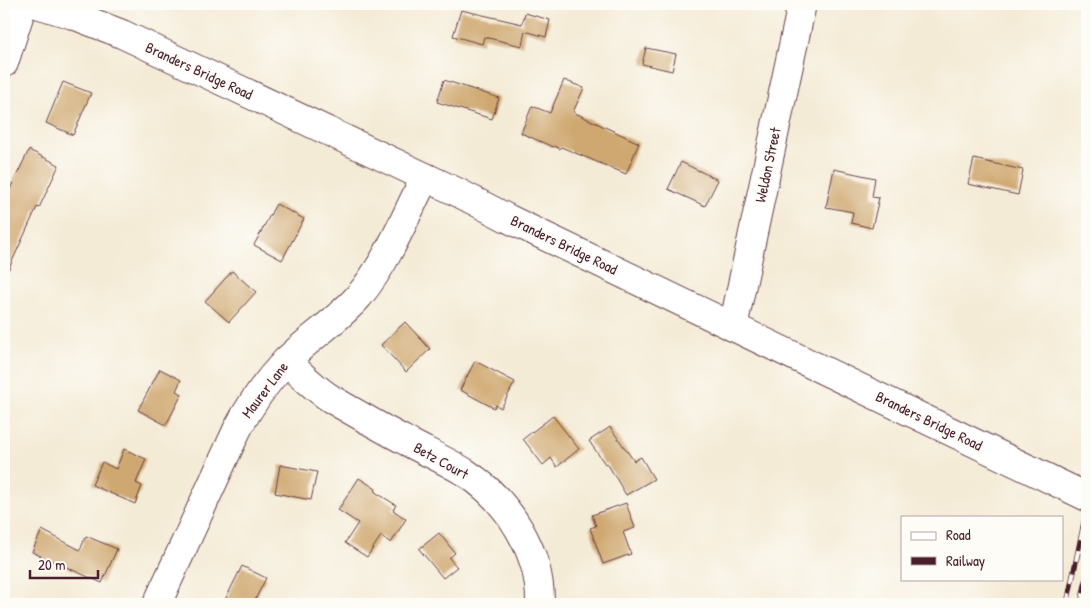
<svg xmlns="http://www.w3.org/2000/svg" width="1091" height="608" font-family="'Patrick Hand',sans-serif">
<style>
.building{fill:#cfa770}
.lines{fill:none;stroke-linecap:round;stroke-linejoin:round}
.street-casing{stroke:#643e45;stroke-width:30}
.secondary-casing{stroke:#643e45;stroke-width:30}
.street{stroke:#fff;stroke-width:28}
.secondary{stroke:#fff;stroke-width:28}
.rail-casing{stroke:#4a1f2b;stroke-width:5.5}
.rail{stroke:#fdfcf7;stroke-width:4;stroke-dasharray:11;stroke-linecap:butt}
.labels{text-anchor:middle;stroke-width:5;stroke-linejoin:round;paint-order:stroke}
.street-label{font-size:15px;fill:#4a1f2b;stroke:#fdfcf7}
</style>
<rect width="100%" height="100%" fill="#fdfcf7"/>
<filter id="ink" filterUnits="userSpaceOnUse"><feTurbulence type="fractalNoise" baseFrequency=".02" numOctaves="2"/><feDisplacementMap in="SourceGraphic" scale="10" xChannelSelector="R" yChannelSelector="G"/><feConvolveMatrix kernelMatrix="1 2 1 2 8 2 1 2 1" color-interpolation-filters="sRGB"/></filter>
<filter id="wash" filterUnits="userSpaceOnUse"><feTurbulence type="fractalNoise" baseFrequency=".0096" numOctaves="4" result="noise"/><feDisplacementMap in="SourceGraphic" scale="20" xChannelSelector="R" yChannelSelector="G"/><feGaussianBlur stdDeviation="1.12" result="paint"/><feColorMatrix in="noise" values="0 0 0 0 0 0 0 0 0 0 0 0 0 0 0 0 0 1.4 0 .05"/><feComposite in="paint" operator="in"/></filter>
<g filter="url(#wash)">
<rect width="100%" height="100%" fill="#f4ebd6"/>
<g id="blocks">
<g class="building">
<polygon points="461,10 522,24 525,13 550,20 546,37 525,31 522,46 484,37 482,44 453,36"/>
<polygon points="646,48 676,54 672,71 642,64"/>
<polygon points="444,80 499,98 492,119 437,102"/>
<polygon points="564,80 584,88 573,112 639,143 626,174 561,147 560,149 554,146 553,147 521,133 532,106 550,113"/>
<polygon points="63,82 91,93 73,135 46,123"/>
<polygon points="29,150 59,165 39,208 37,207 4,279 4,201"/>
<polygon points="974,159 1023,170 1018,195 968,184"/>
<polygon points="681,162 718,180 705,206 668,189"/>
<polygon points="834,169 875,178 872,197 879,198 872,228 851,223 853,212 826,207"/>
<polygon points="276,204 304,219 282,260 254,245"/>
<polygon points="232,271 256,292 229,322 205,301"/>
<polygon points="405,322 430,349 406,372 381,345"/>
<polygon points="475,361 515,382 501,408 496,405 494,408 460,390"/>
<polygon points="160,369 181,380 176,391 182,394 166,425 138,410"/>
<polygon points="553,416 579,449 557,467 551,458 543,465 523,439"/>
<polygon points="610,427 634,461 641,457 654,479 626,495 607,463 605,464 589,441"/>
<polygon points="124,449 146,459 136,483 142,486 135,504 92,485 102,462 116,469"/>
<polygon points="280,465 317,472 311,500 275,493"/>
<polygon points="359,478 376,489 375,492 396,505 393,510 406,519 391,543 381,536 367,557 345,543 358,523 338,510"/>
<polygon points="626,503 635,528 623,532 631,554 603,564 590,528 596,526 592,515"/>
<polygon points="42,530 80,550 86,536 117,549 102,583 32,552"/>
<polygon points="439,533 455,553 449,558 457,567 443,578 419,549"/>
<polygon points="242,566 266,578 253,604 223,604"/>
</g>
</g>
</g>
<g filter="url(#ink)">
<use href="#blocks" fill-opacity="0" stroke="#643e45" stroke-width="1"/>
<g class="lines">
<defs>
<g id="street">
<polyline points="4,63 23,4"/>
<polyline points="733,327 802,4"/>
<path d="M286 361C301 374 316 390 333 400 357 414 381 428 406 441 426 452 447 461 466 473 509 501 541 553 540 604"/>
<path d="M157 604 237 430C250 405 266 382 285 362 308 339 337 321 359 296 388 261 405 217 425 177"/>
</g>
<polyline id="secondary" points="37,4 73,15 122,34 457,192 509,219 1087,497"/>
</defs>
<use href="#street" class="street-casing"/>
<use href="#secondary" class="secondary-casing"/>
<use href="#street" class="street"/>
<use href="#secondary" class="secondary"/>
<defs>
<g id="rail">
<polyline points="1067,604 1087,509"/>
<polyline points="1081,604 1087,576"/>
</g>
</defs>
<use href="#rail" class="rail-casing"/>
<use href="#rail" class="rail"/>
</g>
</g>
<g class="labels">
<g class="street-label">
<text transform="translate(199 71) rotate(25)" y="5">Branders Bridge Road</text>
<text transform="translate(768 165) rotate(-78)" y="5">Weldon Street</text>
<text transform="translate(564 245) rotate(26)" y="5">Branders Bridge Road</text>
<text transform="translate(265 390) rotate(-53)" y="5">Maurer Lane</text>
<text transform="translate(929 421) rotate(26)" y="5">Branders Bridge Road</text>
<text transform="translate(441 461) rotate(29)" y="5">Betz Court</text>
</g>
</g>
<rect width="1091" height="608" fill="none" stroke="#fdfcf7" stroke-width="20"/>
<rect x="901" y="516" width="162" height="65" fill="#fdfcf7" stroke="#b5a4a5"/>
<rect x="911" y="532" width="25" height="8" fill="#ffffff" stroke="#b5a4a5"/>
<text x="946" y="540" font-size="15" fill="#4a1f2b">Road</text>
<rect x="911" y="557" width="25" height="8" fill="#4a1f2b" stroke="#b5a4a5"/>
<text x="946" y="566" font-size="15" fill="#4a1f2b">Railway</text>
<path d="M30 570v8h68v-8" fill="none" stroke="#4a1f2b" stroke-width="2.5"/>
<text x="38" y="570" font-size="15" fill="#4a1f2b" stroke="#fdfcf7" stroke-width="4" paint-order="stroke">20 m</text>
</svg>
